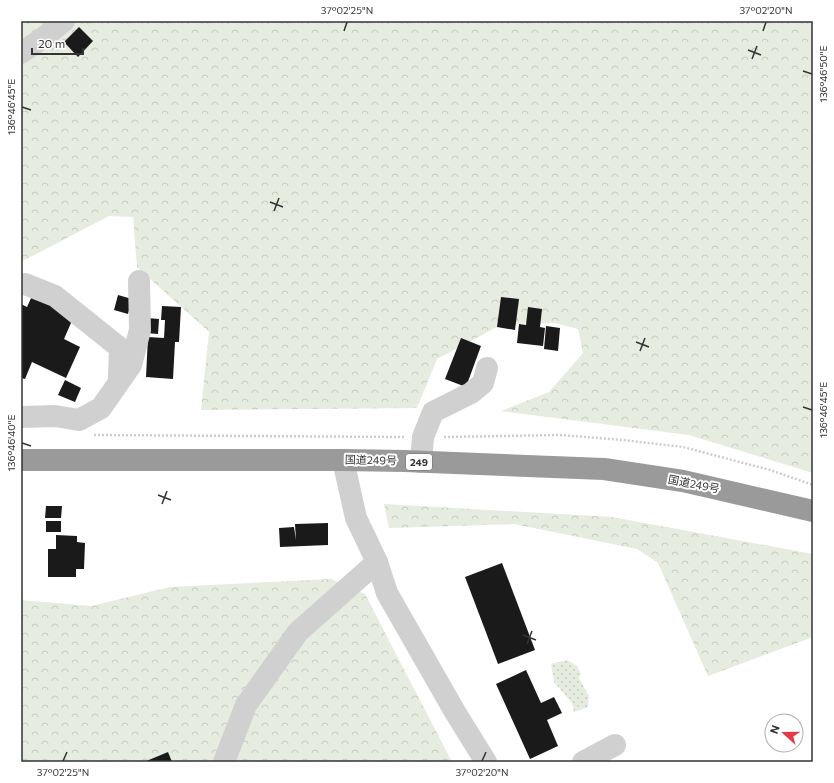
<svg xmlns="http://www.w3.org/2000/svg" width="834" height="783" font-family="Commissioner,'Noto Sans JP',sans-serif">
<style>
.grass{fill:url(#grass-dots)}
.forest{fill:url(#forest-crowns)}
.building{fill:#1a1a1a}
.lines{fill:none;stroke-linecap:round;stroke-linejoin:round}
.path{stroke:#cdcdcd;stroke-width:2.5;stroke-dasharray:2 2;stroke-linecap:butt}
.minor{stroke:#d0d0d0;stroke-width:22}
.highway{stroke:#9a9a9a;stroke-width:22}
.ticks{fill:none;stroke:#333;stroke-width:1.5}
.labels{text-anchor:middle;stroke-width:4;stroke-linejoin:round;paint-order:stroke}
.shield{fill:#fff;stroke:#707070;stroke-width:1}
.shield-label{font-size:10px;font-weight:bold;fill:#333}
.street-label{font-size:11px;fill:#333;stroke:#fff}
.neatline{fill:none;stroke:#333;stroke-width:1.5}
.ticks-label{font-size:10px;text-anchor:middle;fill:#333}
</style>
<defs>
<pattern id="grass-dots" width="8" height="8" patternUnits="userSpaceOnUse"><rect width="8" height="8" fill="#e6ecdf"/><path d="M2 2h.1M6 6h.1" fill="none" stroke="#c6cbc0" stroke-width="1.8" stroke-linecap="round"/></pattern>
<pattern id="forest-crowns" width="20" height="18" patternUnits="userSpaceOnUse"><rect width="20" height="18" fill="#e6ecdf"/><path d="M2 6a3 3 0 1 1 6 0M12 15a3 3 0 1 1 6 0" fill="none" stroke="#c6cbc0"/></pattern>
</defs>
<rect width="100%" height="100%" fill="#fff"/>
<polygon class="grass" points="567,660 577,666 581,674 579,678 589,696 588,707 574,712 572,703 554,682 551,664"/>
<g class="forest">
<polygon points="21,21 813,21 813,473 689,435 501,411 549,392 583,353 578,329 555,323 504,324 497,327 437,359 417,408 201,410 209,332 137,267 133,217 109,216 21,262"/>
<polygon points="384,504 612,517 813,554 813,637 708,676 658,563 637,549 514,524 389,528"/>
<polygon points="331,579 365,594 452,762 21,762 21,600 91,606 170,587"/>
</g>
<g class="building">
<polygon points="79,27 93,41 78,57 64,42"/>
<polygon points="118,295 132,299 128,314 114,310"/>
<polygon points="32,296 74,316 64,339 80,347 66,378 32,362 25,379 21,378 21,304 27,307"/>
<polygon points="501,297 519,299 515,330 497,327"/>
<polygon points="162,306 181,307 179,342 175,342 173,379 146,377 148,337 164,338 165,320 161,320"/>
<polygon points="528,307 542,309 540,327 545,328 543,346 517,343 519,324 526,325"/>
<polygon points="147,318 159,319 158,334 146,333"/>
<polygon points="546,326 560,328 558,351 544,349"/>
<polygon points="461,338 481,346 466,387 445,379"/>
<polygon points="65,380 81,388 75,402 58,395"/>
<polygon points="46,506 62,506 61,518 45,518"/>
<rect x="46" y="521" width="15" height="11"/>
<polygon points="328,523 328,545 280,547 279,528 294,527 296,540 295,524"/>
<polygon points="56,535 77,536 77,542 85,543 84,569 76,569 76,577 48,577 48,549 56,549"/>
<polygon points="502,563 535,650 498,664 465,577"/>
<polygon points="526,670 541,703 554,697 562,713 547,720 558,746 530,759 496,684"/>
<polygon points="168,752 172,762 144,762"/>
</g>
<g class="lines">
<g class="path">
<polyline points="94,435 405,437"/>
<polyline points="444,437 560,435 623,440 683,447 770,470 813,485"/>
</g>
<g class="minor">
<polyline points="21,53 43,38 64,21"/>
<polyline points="25,284 55,296 120,348 119,377"/>
<polyline points="21,417 55,416 79,420 101,408 131,365 140,330 139,281"/>
<polyline points="343,460 356,518 377,562 387,593 455,712 486,762"/>
<polyline points="421,462 423,437 433,412 471,393 483,383 487,368"/>
<polyline points="224,762 246,705 298,632 377,562"/>
<polyline points="583,762 615,745"/>
</g>
<polyline class="highway" points="21,460 343,460 405,461 604,469 683,481 813,511"/>
</g>
<path class="ticks" d="M344 31 347 22M763 31 766 22M748 50 761 55M752 59 757 46M803 71 812 74M22 107 31 110M270 202 283 207M274 211 279 198M636 342 649 347M640 351 645 338M803 407 812 410M22 443 31 446M158 495 171 500M162 504 167 491M523 635 536 640M527 644 532 631M63 761 67 752M482 761 486 752"/>
<g class="labels">
<rect class="shield" x="406" y="454" width="26" height="16" rx="3"/>
<g class="shield-label">
<text x="419" y="466">249</text>
</g>
<g class="street-label">
<text transform="translate(371 460) rotate(1)" y="4">国道249号</text>
<text transform="translate(694 484) rotate(11)" y="4">国道249号</text>
</g>
</g>
<rect width="834" height="783" fill="none" stroke="#ffffff" stroke-width="44"/>
<g transform="translate(784 733) rotate(291)"><circle r="19" fill="#ffffff" stroke="#adadad"/>
<path d="M0-3L7 15L0 10L-7 15Z" fill="#e63946"/>
<text y="-6" font-size="11" font-weight="bold" text-anchor="middle" fill="#333333">N</text>
</g>
<path d="M32 48v6h51v-6" fill="none" stroke="#333333" stroke-width="2"/>
<text x="38" y="48" font-size="12" fill="#333333" stroke="#ffffff" stroke-width="3" paint-order="stroke">20 m</text>
<rect x="22" y="22" width="790" height="739" class="neatline"/>
<g class="ticks-label">
<text x="347" y="14">37°02'25"N</text>
<text x="766" y="14">37°02'20"N</text>
<text transform="translate(823 74) rotate(-90)" y="4">136°46'50"E</text>
<text transform="translate(11 107) rotate(-90)" y="4">136°46'45"E</text>
<text transform="translate(823 410) rotate(-90)" y="4">136°46'45"E</text>
<text transform="translate(11 443) rotate(-90)" y="4">136°46'40"E</text>
<text x="63" y="776">37°02'25"N</text>
<text x="482" y="776">37°02'20"N</text>
</g>
</svg>
